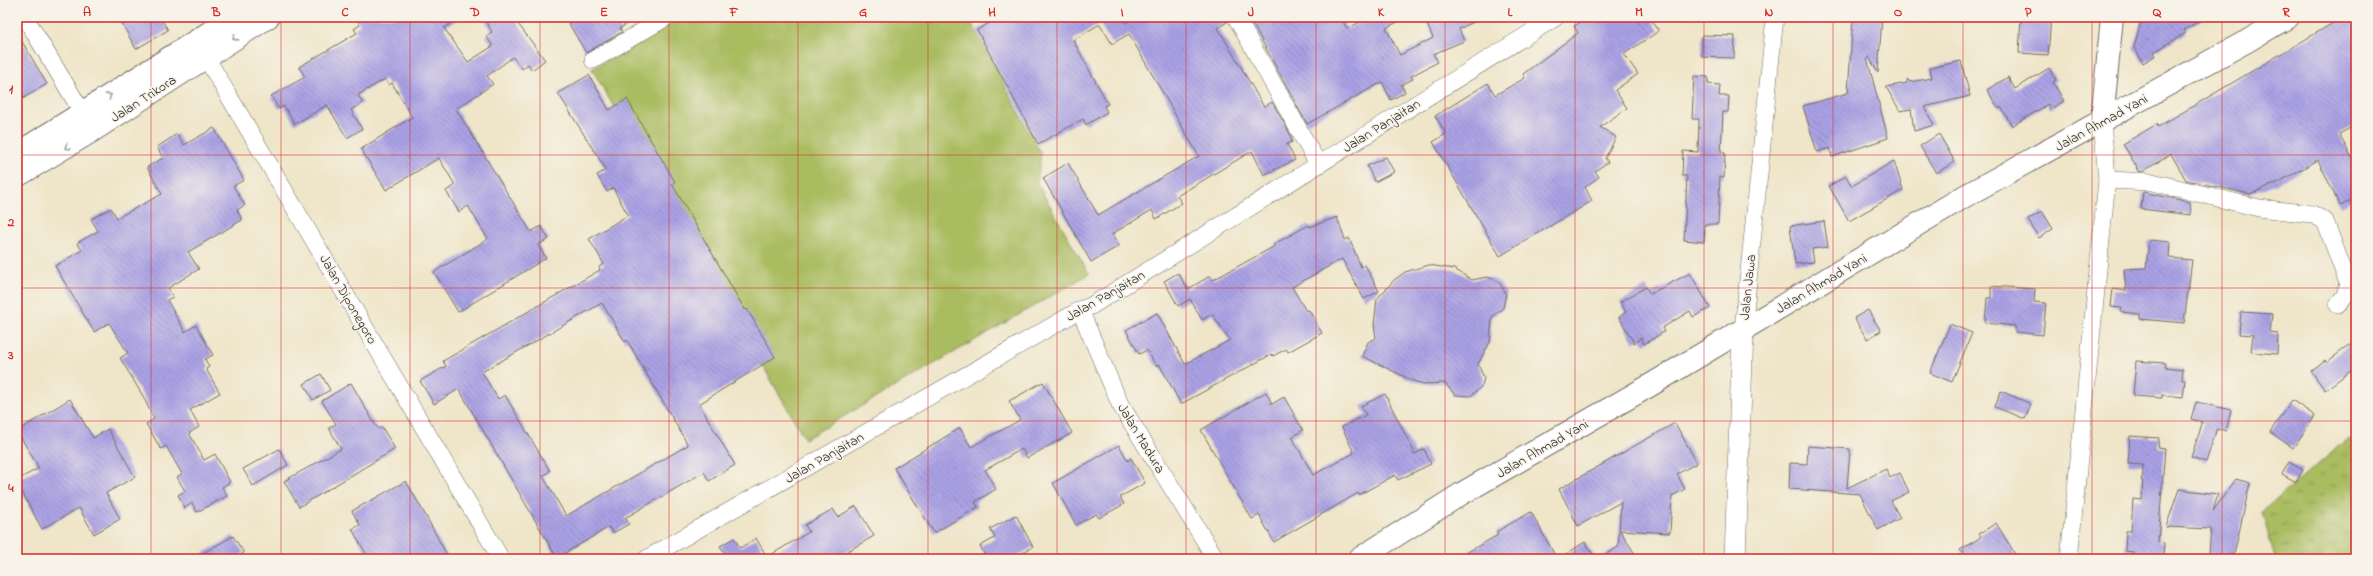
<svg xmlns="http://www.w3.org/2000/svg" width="2373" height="576" font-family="'Indie Flower',sans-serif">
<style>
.grass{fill:url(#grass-tufts);stroke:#6a7446}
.garden{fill:#aabc60;stroke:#6a7446}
.building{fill:url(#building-back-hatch);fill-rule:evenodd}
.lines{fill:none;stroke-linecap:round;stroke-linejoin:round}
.minor-casing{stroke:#706c62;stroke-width:18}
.tertiary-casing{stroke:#706c62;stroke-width:22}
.secondary-casing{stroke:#706c62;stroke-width:24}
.minor{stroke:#fff;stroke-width:17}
.tertiary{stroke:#fff;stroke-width:21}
.secondary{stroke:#fff;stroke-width:22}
.oneway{stroke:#a0a0a0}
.grid{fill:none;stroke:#d62828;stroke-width:1;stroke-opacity:0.55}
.labels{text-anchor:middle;stroke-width:3;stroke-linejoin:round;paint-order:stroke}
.street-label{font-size:14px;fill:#2b2b2b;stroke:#f7f3e8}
.neatline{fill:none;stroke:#d62828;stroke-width:1.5}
.grid-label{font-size:13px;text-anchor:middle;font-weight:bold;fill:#d62828}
</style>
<defs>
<pattern id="grass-tufts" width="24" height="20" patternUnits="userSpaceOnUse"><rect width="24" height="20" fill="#aabc60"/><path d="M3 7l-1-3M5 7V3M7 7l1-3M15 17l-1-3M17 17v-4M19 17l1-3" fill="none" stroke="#8b994f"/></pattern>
<pattern id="building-back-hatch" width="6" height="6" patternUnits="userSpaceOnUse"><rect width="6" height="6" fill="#aaa1e5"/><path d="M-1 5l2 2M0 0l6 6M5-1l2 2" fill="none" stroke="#8b83ba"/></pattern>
</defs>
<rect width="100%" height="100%" fill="#f7f3e8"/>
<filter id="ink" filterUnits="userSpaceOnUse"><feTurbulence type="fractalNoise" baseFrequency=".025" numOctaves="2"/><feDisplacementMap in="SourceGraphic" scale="8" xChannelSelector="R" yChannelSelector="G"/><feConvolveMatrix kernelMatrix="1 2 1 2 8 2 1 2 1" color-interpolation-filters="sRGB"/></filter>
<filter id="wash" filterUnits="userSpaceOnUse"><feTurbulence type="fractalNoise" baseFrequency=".012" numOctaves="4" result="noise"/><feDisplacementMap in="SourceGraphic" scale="16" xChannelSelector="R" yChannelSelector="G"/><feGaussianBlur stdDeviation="0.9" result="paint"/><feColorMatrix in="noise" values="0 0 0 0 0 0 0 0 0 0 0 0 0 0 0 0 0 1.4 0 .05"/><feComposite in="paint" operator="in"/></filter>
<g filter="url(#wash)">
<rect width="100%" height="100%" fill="#efe5c9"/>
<polygon class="grass" points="2348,439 2356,442 2356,559 2275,559 2262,512"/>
<polygon class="garden" points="682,17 977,17 971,22 1041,154 1037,183 1089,274 805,439 592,69"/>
<g id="blocks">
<g class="building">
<polygon points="130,17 160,17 168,30 136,49 121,22"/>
<polygon points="356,17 461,17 444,28 468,62 493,46 486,36 492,32 483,17 513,17 545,60 532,70 528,64 522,69 513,57 487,76 493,84 456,109 531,232 541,226 549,239 538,245 546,258 458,312 434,272 488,239 468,206 459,212 446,191 455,185 439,158 386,190 361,149 412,117 392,83 389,85 385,79 358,95 363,103 351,110 362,129 347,138 327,105 295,124 284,106 279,109 271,96 305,77 299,67 357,33 354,29 360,25"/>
<polygon points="565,17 638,17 620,28 622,32 586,53"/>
<polygon points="1000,17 1123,17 1126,23 1136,17 1226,17 1227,22 1218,28 1264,107 1272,102 1290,134 1292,142 1287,144 1295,160 1264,175 1252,151 1177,196 1182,203 1156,219 1152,210 1112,234 1119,246 1091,262 1043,178 1068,163 1098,215 1199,156 1129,34 1112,44 1100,24 1073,40 1108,104 1104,106 1107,112 1086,125 1083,119 1038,144 977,30"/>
<polygon points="1249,17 1341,17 1347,29 1369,17 1407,17 1386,28 1400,55 1433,38 1424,17 1484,17 1459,29 1464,41 1433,54 1438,62 1411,76 1413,79 1401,85 1405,92 1391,100 1382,82 1307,124"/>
<polygon points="1590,17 1650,17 1659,31 1624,54 1638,74 1615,90 1627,108 1600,127 1616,137 1605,158 1608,162 1595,171 1599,177 1585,187 1592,201 1500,256 1433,142 1446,134 1435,116 1488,83 1495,95 1525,78 1523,74 1578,33 1574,26"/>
<polygon points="1853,17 1882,17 1878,73 1869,57 1867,58 1888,138 1832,157 1830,148 1817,152 1803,106 1848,93"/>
<polygon points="2021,17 2051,17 2048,55 2019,53"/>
<polygon points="2142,17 2206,17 2184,30 2186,33 2154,52 2156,55 2143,63 2134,47"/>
<polygon points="2343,17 2350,17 2356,28 2356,125 2339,134 2352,158 2356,156 2356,198 2340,206 2318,160 2279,182 2250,194 2186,180 2171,154 2142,172 2139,171 2123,144 2157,124 2158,127"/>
<polygon points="17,33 47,84 17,102"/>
<polygon points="1702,35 1735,36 1734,58 1702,57"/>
<polygon points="1961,61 1970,96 1924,107 1934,125 1914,131 1911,109 1900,111 1886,87 1907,83 1907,79 1910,82 1932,78 1930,68"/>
<polygon points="2049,68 2056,80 2053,82 2064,101 2050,109 2048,104 2012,126 2001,107 1999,109 1987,90 2008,77 2015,89"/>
<path d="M589 75 609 110 627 99 675 182 672 184 745 310 747 309 775 357 699 404 735 465 709 481 704 472 625 518 629 524 613 533 609 527 557 558 459 389 434 404 420 381 446 366 443 361 600 270 599 267 604 264 589 239 628 215 613 188 607 192 597 175 606 170 558 93ZM602 303 625 342 627 340 688 445 566 516 543 476 550 471 505 395 498 399 482 372Z"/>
<polygon points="1694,76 1708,77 1708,84 1720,85 1719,96 1729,96 1728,112 1723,112 1721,152 1725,153 1724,178 1720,177 1718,224 1705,224 1704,242 1684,240 1687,176 1682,176 1683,151 1698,152 1699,119 1692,119"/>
<polygon points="214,128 244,180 233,186 245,205 237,210 242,220 188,252 199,269 168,288 173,297 167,300 185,332 196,325 213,355 205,359 209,367 206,369 220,393 190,410 199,427 189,433 204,460 215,454 230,482 222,487 227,496 197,512 192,503 185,508 178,495 185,491 177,477 182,474 166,446 161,449 146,424 154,419 143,396 120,358 128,353 109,323 94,332 55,266 82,250 77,243 98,231 91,219 111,208 117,218 162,194 147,167 163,158 157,147 177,134 184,145"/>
<polygon points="1939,134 1955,162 1936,173 1920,146"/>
<polygon points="1386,157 1394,172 1375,182 1367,166"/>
<polygon points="1894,161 1903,190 1849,221 1829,186 1846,176 1852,186"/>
<polygon points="2143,192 2190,202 2191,215 2141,209"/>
<polygon points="2042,211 2053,229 2039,238 2028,220"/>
<polygon points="1337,217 1345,240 1349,238 1361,267 1365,265 1379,291 1364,299 1342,259 1292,287 1306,311 1309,310 1322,333 1288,352 1286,349 1273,356 1272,354 1181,404 1159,364 1156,366 1147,350 1139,354 1126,330 1157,313 1185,364 1230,340 1212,314 1202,320 1190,299 1178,306 1164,281 1178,273 1188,289 1210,276 1213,280 1275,246 1274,244 1309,225 1310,227"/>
<polygon points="1824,221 1828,247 1812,249 1814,262 1795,264 1790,226"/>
<polygon points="2149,240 2170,242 2169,258 2192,260 2184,323 2140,319 2140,314 2121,312 2122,308 2111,307 2113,289 2126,291 2124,269 2146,268"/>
<polygon points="1429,265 1454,269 1472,280 1487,277 1493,279 1499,282 1506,294 1503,308 1492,317 1490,342 1478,364 1484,378 1482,386 1471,396 1455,395 1445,383 1424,384 1413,381 1362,356 1368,342 1376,338 1374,325 1377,299 1394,280 1405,272"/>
<polygon points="1690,273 1710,308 1693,317 1690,311 1662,328 1664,332 1644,344 1641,338 1634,343 1619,317 1626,312 1620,302 1646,287 1650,294"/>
<polygon points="1991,286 2035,289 2034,302 2046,303 2043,335 2015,332 2015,326 1985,323 1987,298 1991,298"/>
<polygon points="1868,310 1881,331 1867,339 1854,318"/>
<polygon points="2241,312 2272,314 2270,333 2278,334 2277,354 2251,352 2253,335 2239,334"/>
<polygon points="1950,324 1972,333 1952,382 1930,373"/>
<polygon points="2356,340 2356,367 2325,390 2311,371 2325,360 2327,362"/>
<polygon points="2136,361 2165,363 2165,367 2183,369 2182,380 2185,380 2183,397 2162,395 2162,398 2133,396"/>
<polygon points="321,374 330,390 313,400 304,384"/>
<polygon points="1043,382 1072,433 1027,458 1022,449 985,470 996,489 975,502 978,507 934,533 894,468 960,428 971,447 1020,420 1009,401"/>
<polygon points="351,383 376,426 379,429 382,427 395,449 299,507 284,481 341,449 329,428 336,424 322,401"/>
<polygon points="2001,391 2031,404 2025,419 1995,407"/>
<polygon points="1266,392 1272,404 1284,397 1303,430 1292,437 1313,475 1354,453 1342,427 1366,415 1361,406 1385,394 1415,454 1424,449 1431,464 1398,480 1395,475 1359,495 1358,493 1274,542 1259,515 1252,519 1201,430"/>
<polygon points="70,399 93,438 108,429 135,477 106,493 120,519 94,534 79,508 42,529 17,483 17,480 39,468 17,431"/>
<polygon points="2292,400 2315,416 2293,448 2270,432"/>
<polygon points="2196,402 2231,410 2226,431 2217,428 2206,462 2191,457 2203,422 2191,419"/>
<polygon points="1675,423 1697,463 1677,474 1685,489 1672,496 1670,533 1620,530 1638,559 1598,559 1618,547 1621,502 1578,526 1559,489"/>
<polygon points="2130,436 2159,438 2158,447 2165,448 2158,542 2164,543 2163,559 2134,559 2134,552 2125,551 2126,531 2131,531 2133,499 2142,500 2143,465 2128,464"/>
<polygon points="1119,445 1128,461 1131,458 1145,483 1120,497 1124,504 1099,518 1096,514 1076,525 1053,483"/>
<polygon points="1808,446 1850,449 1847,488 1886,469 1890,478 1900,473 1909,492 1891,501 1900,518 1878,530 1860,494 1789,489 1790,463 1807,464"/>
<polygon points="279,449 288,465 253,486 243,469"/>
<polygon points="2289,462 2303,470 2296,482 2282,474"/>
<polygon points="2236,479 2250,483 2234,555 2209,554 2211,529 2166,527 2179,489 2218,494 2213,511"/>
<polygon points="406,481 427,518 449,559 369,559 352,529 360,525 352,511"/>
<polygon points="856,506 874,536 834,559 722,559 727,556 720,546 734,538 740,548 756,538 767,557 809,532 805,525 833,509 838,517"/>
<polygon points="1531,512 1557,559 1455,559 1498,535 1496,532"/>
<polygon points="1016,515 1033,547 1012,559 987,559 980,546 995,538 990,529"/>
<polygon points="1996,523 2018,559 1966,559 1960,550 1981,537 1979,534"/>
<polygon points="233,536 244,553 234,559 193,559"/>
<polygon points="1585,542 1596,559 1558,559"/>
</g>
</g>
</g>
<g filter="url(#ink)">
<use href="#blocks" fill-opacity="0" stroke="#706c62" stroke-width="1"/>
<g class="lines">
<defs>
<g id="minor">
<polyline points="25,17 88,122"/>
<polyline points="1236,17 1318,164"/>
<polyline points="200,47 501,559"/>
<polyline points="593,60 667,17"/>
<polyline points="2107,180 2152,182 2259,208 2312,214 2325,221 2348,283 2345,295 2338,305"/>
<polyline points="1080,310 1120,404 1216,559"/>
<polyline points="1743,330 1775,17"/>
<polyline points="646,559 1080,310 1091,306 1556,17"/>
<polyline points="2069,559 2107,180 2102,121"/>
</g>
<polyline id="tertiary" points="1735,559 1743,330"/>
<g id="secondary">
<polyline points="2102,121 2112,17"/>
<polyline points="17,154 234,17"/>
<polyline points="17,176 92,131 268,17"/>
<polyline points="1359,559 1461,494 1649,386 1965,196 2249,40 2288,17"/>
</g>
</defs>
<use href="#minor" class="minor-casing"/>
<use href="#tertiary" class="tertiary-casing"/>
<use href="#secondary" class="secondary-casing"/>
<use href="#minor" class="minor"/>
<use href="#tertiary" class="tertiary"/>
<use href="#secondary" class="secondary"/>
</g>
<defs><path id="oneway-chevron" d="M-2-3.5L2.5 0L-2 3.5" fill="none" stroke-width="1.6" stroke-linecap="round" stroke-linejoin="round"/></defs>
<g class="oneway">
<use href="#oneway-chevron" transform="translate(235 38) rotate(147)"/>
<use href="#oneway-chevron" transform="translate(109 96) rotate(-33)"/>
<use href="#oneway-chevron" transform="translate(67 147) rotate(149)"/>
</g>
</g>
<path class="grid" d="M151 17V559M281 17V559M410 17V559M540 17V559M669 17V559M798 17V559M928 17V559M1057 17V559M1186 17V559M1316 17V559M1445 17V559M1575 17V559M1704 17V559M1833 17V559M1963 17V559M2092 17V559M2222 17V559M17 155H2356M17 288H2356M17 421H2356"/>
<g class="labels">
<g class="street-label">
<text transform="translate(143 98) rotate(-33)" y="5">Jalan Trikora</text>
<text transform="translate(2101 122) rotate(-29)" y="5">Jalan Ahmad Yani</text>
<text transform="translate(1381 125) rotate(-32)" y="5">Jalan Panjaitan</text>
<text transform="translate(1821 283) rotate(-31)" y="5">Jalan Ahmad Yani</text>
<text transform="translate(1747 287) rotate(-84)" y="5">Jalan Jawa</text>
<text transform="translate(1105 295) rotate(-30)" y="5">Jalan Panjaitan</text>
<text transform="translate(349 299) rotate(60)" y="5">Jalan Diponegoro</text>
<text transform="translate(1142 438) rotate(59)" y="5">Jalan Madura</text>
<text transform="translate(1542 448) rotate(-30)" y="5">Jalan Ahmad Yani</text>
<text transform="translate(824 457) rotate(-30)" y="5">Jalan Panjaitan</text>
</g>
</g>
<rect width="2373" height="576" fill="none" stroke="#f7f3e8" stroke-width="44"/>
<rect x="22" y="22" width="2329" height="532" class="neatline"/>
<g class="grid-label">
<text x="87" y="16">A</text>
<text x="216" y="16">B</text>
<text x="345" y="16">C</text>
<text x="475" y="16">D</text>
<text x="604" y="16">E</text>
<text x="734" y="16">F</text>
<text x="863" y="16">G</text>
<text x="992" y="16">H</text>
<text x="1122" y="16">I</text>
<text x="1251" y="16">J</text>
<text x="1381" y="16">K</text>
<text x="1510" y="16">L</text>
<text x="1639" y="16">M</text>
<text x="1769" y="16">N</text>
<text x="1898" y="16">O</text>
<text x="2028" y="16">P</text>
<text x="2157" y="16">Q</text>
<text x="2286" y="16">R</text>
<text x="11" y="93">1</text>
<text x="11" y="226">2</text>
<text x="11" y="359">3</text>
<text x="11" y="492">4</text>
</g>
</svg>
